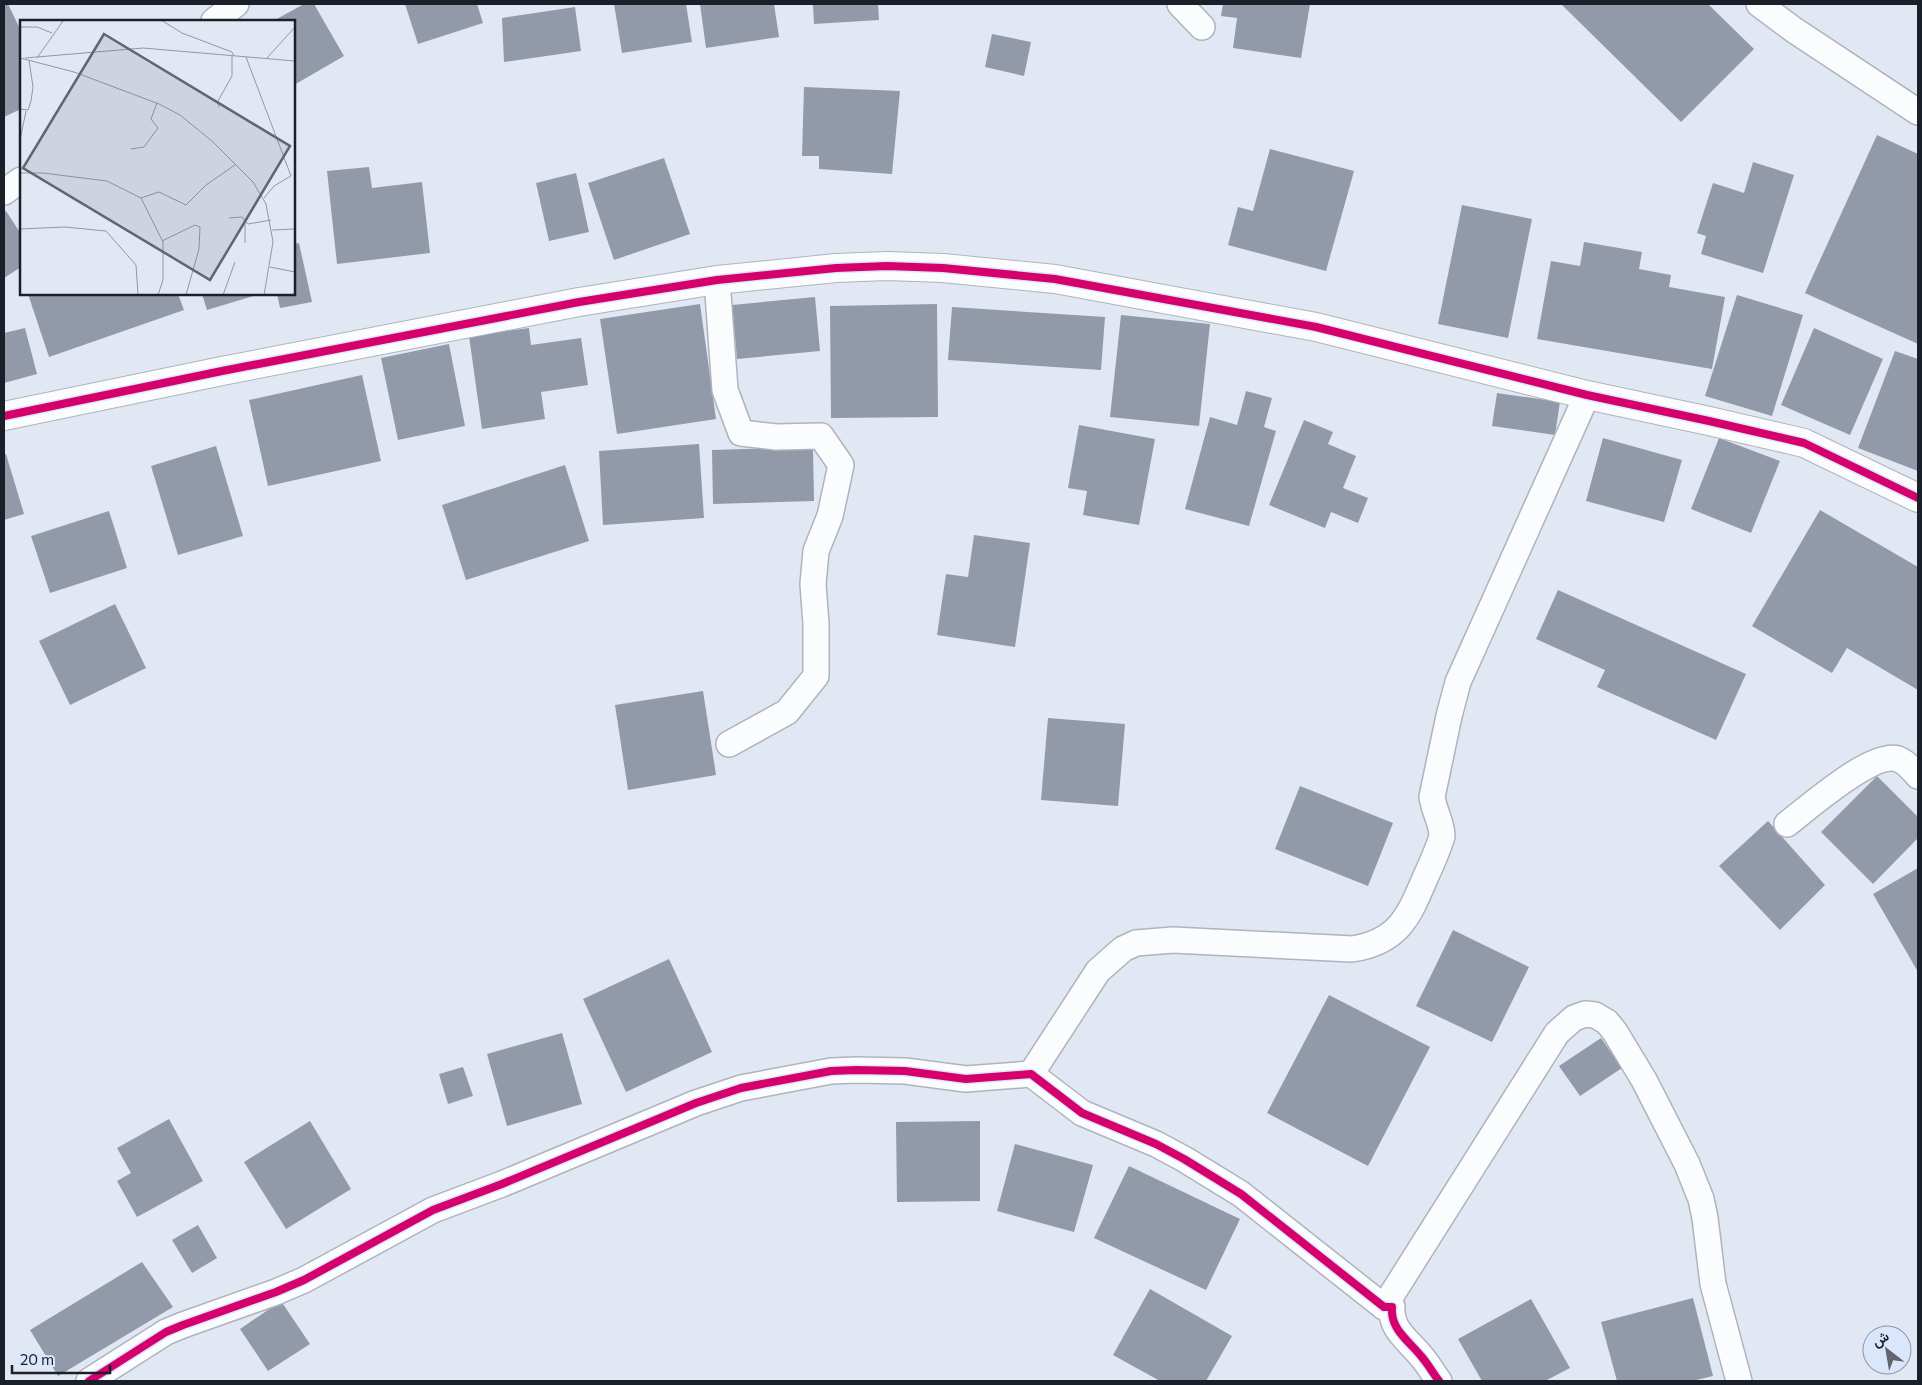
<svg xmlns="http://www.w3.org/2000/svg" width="1922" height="1385" font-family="Commissioner,Vazirmatn,sans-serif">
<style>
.building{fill:#929aaa}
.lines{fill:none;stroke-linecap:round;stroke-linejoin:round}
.street-casing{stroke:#aeb4bd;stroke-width:28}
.secondary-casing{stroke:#aeb4bd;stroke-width:30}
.street{stroke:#fbfcfd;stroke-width:25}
.secondary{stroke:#fbfcfd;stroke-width:28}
.cycleway-casing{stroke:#dae6fb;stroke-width:11}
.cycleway{stroke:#d6006c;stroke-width:8}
.inset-road{fill:none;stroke:#9298a2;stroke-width:1}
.view{fill:#606570;fill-opacity:0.15;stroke:#606570;stroke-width:2.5}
.inset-edge{fill:none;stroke:#1a1f29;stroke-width:2.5}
</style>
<rect width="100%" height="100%" fill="#e2e8f3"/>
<g class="building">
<polygon points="4,4 8,4 21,31 21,109 4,117"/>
<polygon points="304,4 314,4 344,56 294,85 294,21 273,21"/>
<polygon points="405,4 477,4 483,23 418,44"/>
<polygon points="614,4 686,4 692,42 622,53"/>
<polygon points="700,4 774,4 779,37 706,48"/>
<polygon points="813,4 878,4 879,20 814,24"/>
<polygon points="1223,4 1310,4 1301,58 1233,48 1237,18 1221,16"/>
<polygon points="1561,4 1708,4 1754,49 1681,122"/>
<polygon points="575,7 581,51 504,62 502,18"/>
<polygon points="992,34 1031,42 1024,76 985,67"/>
<polygon points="804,87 900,91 892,174 819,169 819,156 802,156"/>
<polygon points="1877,135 1918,154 1918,344 1805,293"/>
<polygon points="1270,149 1354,171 1326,271 1228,245 1238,207 1253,211"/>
<polygon points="664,158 690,234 614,260 588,183"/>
<polygon points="1753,162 1794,175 1763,273 1701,254 1706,236 1697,233 1713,183 1744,193"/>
<polygon points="369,167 372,188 422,182 430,253 337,264 327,171"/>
<polygon points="576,173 589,232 549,241 536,183"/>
<polygon points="1462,205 1532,219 1508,338 1438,324"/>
<polygon points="6,211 21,234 21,267 4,278 4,212"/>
<polygon points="1584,242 1642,252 1639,269 1671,275 1669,287 1725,297 1712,369 1537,339 1551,261 1580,266"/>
<polygon points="299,243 312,302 280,308 277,294 294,294 294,244"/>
<polygon points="28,294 178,294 184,310 49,357"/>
<polygon points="202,294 260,294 207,310"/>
<polygon points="1737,295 1803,315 1772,416 1705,396"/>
<polygon points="815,297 820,351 737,359 732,305"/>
<polygon points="700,304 716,419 617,434 600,319"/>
<polygon points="937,304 938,417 831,418 830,306"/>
<polygon points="952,307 1105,317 1101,370 948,360"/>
<polygon points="1121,315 1210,324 1199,426 1110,417"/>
<polygon points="25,328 37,374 4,383 4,333"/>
<polygon points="529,328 531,345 581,338 588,385 541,392 545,419 482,429 469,336"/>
<polygon points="1814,328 1883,359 1850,435 1781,405"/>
<polygon points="449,344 465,426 398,440 381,358"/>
<polygon points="1895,351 1918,359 1918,471 1858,448"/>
<polygon points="362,375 381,461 268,486 249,400"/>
<polygon points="1246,391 1272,398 1264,427 1276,431 1249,526 1185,509 1210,417 1237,425"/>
<polygon points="1497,393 1560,402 1555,435 1492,426"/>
<polygon points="1304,420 1333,432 1328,444 1356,456 1343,488 1368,498 1358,523 1331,512 1325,528 1269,505"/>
<polygon points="1079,425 1155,439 1139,525 1083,515 1087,491 1068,488"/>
<polygon points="1603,438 1682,460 1664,522 1586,501"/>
<polygon points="1719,438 1780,461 1751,533 1691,509"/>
<polygon points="699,444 704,518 603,525 599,451"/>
<polygon points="216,446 243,536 178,555 151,466"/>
<polygon points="813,447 814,501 713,504 712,450"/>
<polygon points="6,454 24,514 4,520 4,455"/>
<polygon points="565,465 589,541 466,580 442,505"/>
<polygon points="1820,510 1918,567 1918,690 1847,648 1832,673 1752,626"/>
<polygon points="109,511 127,568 50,593 31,536"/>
<polygon points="974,535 1030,543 1015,647 937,635 946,574 968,577"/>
<polygon points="1558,590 1746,674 1716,740 1597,687 1605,670 1536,639"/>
<polygon points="115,604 146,668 70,705 39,641"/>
<polygon points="703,691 716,775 628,790 615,705"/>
<polygon points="1048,718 1125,724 1118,806 1041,800"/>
<polygon points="1877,776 1918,817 1918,838 1873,884 1821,832"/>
<polygon points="1300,786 1393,823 1368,886 1275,849"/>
<polygon points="1768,821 1825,885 1780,930 1719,866"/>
<polygon points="1918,868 1918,972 1873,894"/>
<polygon points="1453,930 1529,967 1492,1042 1416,1006"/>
<polygon points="669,959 712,1052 626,1092 583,999"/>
<polygon points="1329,995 1430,1047 1368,1166 1267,1113"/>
<polygon points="562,1033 582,1104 507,1126 487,1054"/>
<polygon points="1601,1038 1622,1068 1580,1096 1559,1066"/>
<polygon points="463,1067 473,1096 448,1104 439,1074"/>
<polygon points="169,1119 203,1181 137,1217 117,1181 131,1173 117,1148"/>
<polygon points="310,1121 351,1189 286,1229 244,1162"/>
<polygon points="980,1121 980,1201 897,1202 896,1122"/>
<polygon points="1015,1144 1093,1165 1074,1232 997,1211"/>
<polygon points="1129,1166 1240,1219 1206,1290 1094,1238"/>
<polygon points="198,1225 217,1258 192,1273 172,1240"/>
<polygon points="142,1262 173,1307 58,1376 30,1330"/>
<polygon points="1150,1289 1232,1336 1206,1381 1160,1381 1113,1355"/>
<polygon points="1693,1298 1713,1376 1692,1381 1617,1381 1601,1322"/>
<polygon points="1531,1299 1570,1368 1545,1381 1482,1381 1458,1339"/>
<polygon points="281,1301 310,1344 268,1371 240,1329"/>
</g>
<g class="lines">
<defs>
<g id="street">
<polyline points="1180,4 1202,27"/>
<polyline points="1759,4 1794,30 1918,112"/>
<polyline points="214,21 236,4"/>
<polyline points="4,192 21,180"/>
<polyline points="717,280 725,390 741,433 776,437 821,436 841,465 830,516 816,551 813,584 816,624 816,676 787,712 729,744"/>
<path d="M1787 824C1808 808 1872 751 1898 759 1906 762 1913 770 1918 776"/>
<path d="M1031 1074 1098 971 1123 949 1136 943 1173 940 1352 949C1399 942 1409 916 1426 876 1432 863 1438 850 1442 836 1442 823 1434 811 1432 797L1449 716 1458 682 1587 395"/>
<polyline points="1384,1307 1557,1033 1574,1018 1585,1014 1595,1015 1607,1022 1615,1032 1644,1080 1687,1164 1701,1199 1705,1218 1713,1284 1739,1381"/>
<path d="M89 1381 166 1332 183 1325 276 1292 304 1280 433 1210 502 1184 696 1103 741 1088 831 1071 856 1070 905 1071 966 1079 1031 1074 1082 1113 1156 1144 1184 1159 1241 1194 1384 1307H1392C1390 1329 1408 1340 1421 1356 1428 1364 1433 1373 1439 1381"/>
</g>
<polyline id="secondary" points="4,416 222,371 579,302 717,280 836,268 887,266 943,268 1055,279 1316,327 1587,395 1709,421 1804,443 1918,498"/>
</defs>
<use href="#street" class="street-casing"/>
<use href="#secondary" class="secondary-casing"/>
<use href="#street" class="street"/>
<use href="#secondary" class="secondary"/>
<defs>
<g id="cycleway">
<polyline points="4,416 222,371 579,302 717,280 836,268 887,266 943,268 1055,279 1316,327 1587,395 1709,421 1804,443 1918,498"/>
<path d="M89 1381 166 1332 183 1325 276 1292 304 1280 433 1210 502 1184 696 1103 741 1088 831 1071 856 1070 905 1071 966 1079 1031 1074 1082 1113 1156 1144 1184 1159 1241 1194 1384 1307H1392C1390 1329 1408 1340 1421 1356 1428 1364 1433 1373 1439 1381"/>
</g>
</defs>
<use href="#cycleway" class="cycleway-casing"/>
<use href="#cycleway" class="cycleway"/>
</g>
<g transform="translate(20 20)">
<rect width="275" height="275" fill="#e2e8f3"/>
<path class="inset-road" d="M141 0 162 13 212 32 214 36M0 7H17L32 13M226 37 271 156 254 166 244 178M0 38 54 52 139 84 160 95 193 122 233 162 246 184 253 222 244 275M5 38 123 28 275 41M17 38 43 1M247 38 275 7M199 87 198 81 212 56V36M0 89 8 90 11 81 13 67 9 40M0 120 6 91M111 129 124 127 138 108 131 99 137 83M0 153H23L87 161 121 178 143 222V260L138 275M121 178 139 172 166 185 186 165 215 145M209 198 222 197 228 204 251 200M0 209 45 207 86 211 116 245 118 275M252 210 275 209M142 221 175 205 180 207 179 229 166 275M225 223V203M250 247 275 252M203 275 215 242"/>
<path class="view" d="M84 14 270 126 190 260 3 148Z"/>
<rect width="275" height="275" class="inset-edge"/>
</g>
<rect width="1922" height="1385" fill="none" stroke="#1a1f29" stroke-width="10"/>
<g transform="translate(1887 1350) rotate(329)"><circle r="24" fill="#dae6fb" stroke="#8d96a7"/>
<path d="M0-4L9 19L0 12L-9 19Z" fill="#606570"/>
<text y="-8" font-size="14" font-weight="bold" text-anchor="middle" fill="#1a1f29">ش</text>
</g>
<path d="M12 1365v8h98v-8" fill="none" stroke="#1a1f29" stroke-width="2.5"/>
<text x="20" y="1365" font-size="15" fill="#1a1f29" stroke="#dae6fb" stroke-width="4" paint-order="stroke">20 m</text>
</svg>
